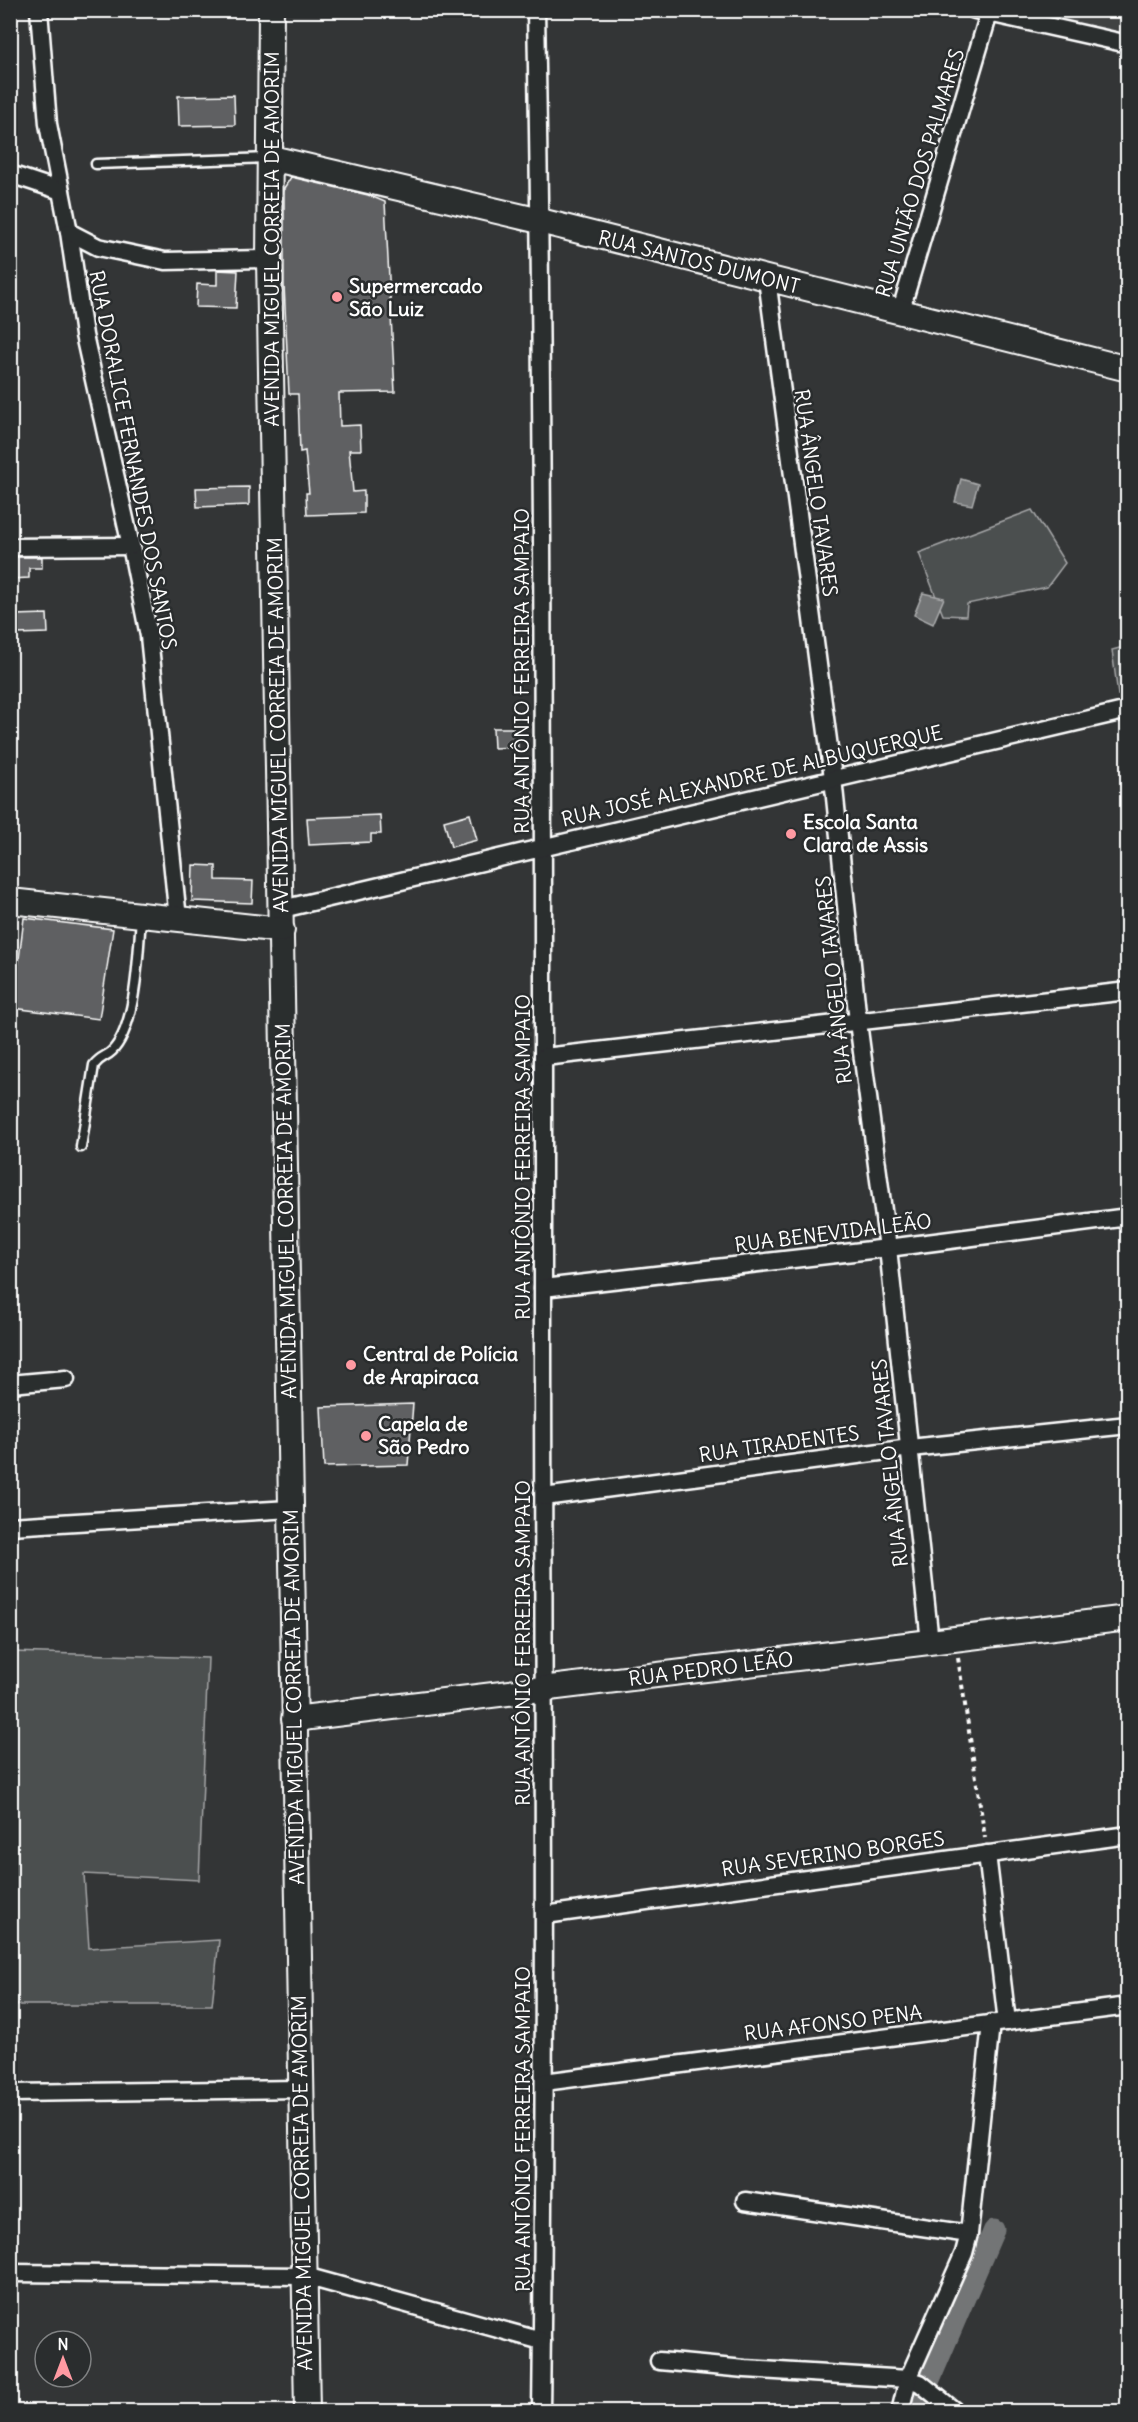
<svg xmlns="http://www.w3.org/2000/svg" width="1138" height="2422" font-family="Delius,sans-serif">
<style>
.built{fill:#404243}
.green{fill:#4c4f50;stroke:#a6a7a8;stroke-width:1.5}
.water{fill:#737576;stroke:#abacad;stroke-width:1.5}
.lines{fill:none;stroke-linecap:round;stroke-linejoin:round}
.canal{stroke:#737576;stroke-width:21}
.building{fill:#5f6162;stroke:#fff;stroke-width:1.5}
.lane-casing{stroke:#fff;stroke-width:13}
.street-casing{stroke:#fff;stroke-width:21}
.secondary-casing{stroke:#fff;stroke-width:28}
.path{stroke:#fff;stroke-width:4;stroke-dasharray:4.5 4.5;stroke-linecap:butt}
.lane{stroke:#2a2d2e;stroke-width:8}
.street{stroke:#2a2d2e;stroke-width:16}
.secondary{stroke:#2a2d2e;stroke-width:24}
.poi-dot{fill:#ff9aa2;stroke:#2a2d2e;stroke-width:2}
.labels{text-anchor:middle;stroke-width:5;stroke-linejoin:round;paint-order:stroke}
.street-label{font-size:20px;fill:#fff;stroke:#2a2d2e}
.poi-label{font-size:20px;font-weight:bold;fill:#fff;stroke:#2a2d2e;text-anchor:start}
</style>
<rect width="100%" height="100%" fill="#333536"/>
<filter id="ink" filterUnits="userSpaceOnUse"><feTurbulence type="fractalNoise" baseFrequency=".0167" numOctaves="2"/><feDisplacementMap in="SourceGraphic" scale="12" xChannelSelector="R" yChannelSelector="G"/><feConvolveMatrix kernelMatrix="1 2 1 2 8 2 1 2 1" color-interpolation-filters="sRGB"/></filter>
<g filter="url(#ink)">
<polygon class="built" points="990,10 1127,11 1127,44"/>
<g class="green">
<polygon points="1032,510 1065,563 1047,587 967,604 966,616 943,615 919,553"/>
<polygon points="1127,646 1127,693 1118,695 1112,650"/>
<polygon points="11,1652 208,1658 199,1880 84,1874 89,1948 219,1940 212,2005 11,2005"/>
</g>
<g class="water">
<polygon points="961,479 978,484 972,505 955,502"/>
<polygon points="923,593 944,598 933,624 914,615"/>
</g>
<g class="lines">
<polyline class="canal" points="916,2412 994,2230"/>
</g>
<g class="building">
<polygon points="234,95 235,125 179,126 178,96"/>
<polygon points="291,177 368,195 385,202 395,392 339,393 340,426 360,425 361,450 349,450 353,492 364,491 364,513 307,515 306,493 309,493 305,451 300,452 298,394 289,394 284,285 284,188"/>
<polygon points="217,270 238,271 236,308 196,307 197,284 217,285"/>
<polygon points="249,487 249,505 197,507 196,488"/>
<polygon points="10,557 42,557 42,568 29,568 29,578 10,579"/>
<polygon points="47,614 48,633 16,634 15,615"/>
<polygon points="493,728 517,728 518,747 494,748"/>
<polygon points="470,814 477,840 451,847 444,821"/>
<polygon points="380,815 381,834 371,834 371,842 309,845 307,818"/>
<polygon points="193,865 216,866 216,880 253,881 252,903 192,901"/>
<polygon points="24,918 113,929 99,1019 13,1008"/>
<polygon points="413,1404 408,1465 324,1467 321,1407"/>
</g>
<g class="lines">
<defs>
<g id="lane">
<polyline points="96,164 267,158"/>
<path d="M81 1147 94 1065C101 1056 106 1057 112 1051 137 1026 138 952 141 918"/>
</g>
<g id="street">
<polyline points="39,10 48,124 69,232 84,335 131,546 149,636 178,919"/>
<path d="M536 10C544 437 543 863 543 1289 543 1663 546 2037 541 2412"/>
<polyline points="975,10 1128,44"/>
<polyline points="10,174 61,191"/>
<polyline points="69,232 98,247 165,261 269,259"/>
<polyline points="767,279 833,778 858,1022 888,1248 930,1642"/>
<polyline points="900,313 990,10"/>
<polyline points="10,547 131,546"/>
<polyline points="282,909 1128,710"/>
<polyline points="544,1057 1128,991"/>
<polyline points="543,1288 888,1248 1128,1217"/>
<polyline points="10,1384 66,1379"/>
<polyline points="544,1497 910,1448 1128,1425"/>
<polyline points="10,1526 290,1509"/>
<polyline points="987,1854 1007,2022"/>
<polyline points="545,1915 1128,1835"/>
<polyline points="544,2082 1128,2006"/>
<polyline points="10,2093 300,2089"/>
<polyline points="745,2201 969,2234"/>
<polyline points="10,2273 305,2276 542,2341"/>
<polyline points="659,2361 745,2369 908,2379 920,2383 956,2412"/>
<polyline points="900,2412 908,2379 964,2253 969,2234 991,2023"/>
</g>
<g id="secondary">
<polyline points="271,10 269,259 307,2412"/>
<polyline points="271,158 540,221 1128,369"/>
<polyline points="10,901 282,930"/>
<polyline points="294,1719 1128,1618"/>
</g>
</defs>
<use href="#lane" class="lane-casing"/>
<use href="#street" class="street-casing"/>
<use href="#secondary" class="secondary-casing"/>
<polyline class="path" points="958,1658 985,1838"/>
<use href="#lane" class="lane"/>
<use href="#street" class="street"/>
<use href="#secondary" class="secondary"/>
</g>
</g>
<g class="poi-dot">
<circle cx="337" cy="297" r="6"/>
<circle cx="791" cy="834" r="6"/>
<circle cx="351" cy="1365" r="6"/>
<circle cx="366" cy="1436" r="6"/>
</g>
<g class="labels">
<g class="street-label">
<text transform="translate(920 173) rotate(-73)" y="7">RUA UNIÃO DOS PALMARES</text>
<text transform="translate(272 239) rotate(-90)" y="7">AVENIDA MIGUEL CORREIA DE AMORIM</text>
<text transform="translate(699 262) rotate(14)" y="7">RUA SANTOS DUMONT</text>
<text transform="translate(133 460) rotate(79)" y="7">RUA DORALICE FERNANDES DOS SANTOS</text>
<text transform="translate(816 493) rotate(82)" y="7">RUA ÂNGELO TAVARES</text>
<text transform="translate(522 671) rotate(-90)" y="7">RUA ANTÔNIO FERREIRA SAMPAIO</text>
<text transform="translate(278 725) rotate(-91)" y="7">AVENIDA MIGUEL CORREIA DE AMORIM</text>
<text transform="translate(752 776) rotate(-13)" y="7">RUA JOSÉ ALEXANDRE DE ALBUQUERQUE</text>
<text transform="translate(834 980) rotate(-96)" y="7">RUA ÂNGELO TAVARES</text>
<text transform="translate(523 1157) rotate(-90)" y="7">RUA ANTÔNIO FERREIRA SAMPAIO</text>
<text transform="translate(286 1211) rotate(-91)" y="7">AVENIDA MIGUEL CORREIA DE AMORIM</text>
<text transform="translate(833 1233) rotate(-7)" y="7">RUA BENEVIDA LEÃO</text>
<text transform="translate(779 1444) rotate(-8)" y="7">RUA TIRADENTES</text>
<text transform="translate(890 1463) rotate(-96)" y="7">RUA ÂNGELO TAVARES</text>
<text transform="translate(523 1643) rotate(-90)" y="7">RUA ANTÔNIO FERREIRA SAMPAIO</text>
<text transform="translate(711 1669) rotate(-7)" y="7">RUA PEDRO LEÃO</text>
<text transform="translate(294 1697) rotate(-91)" y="7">AVENIDA MIGUEL CORREIA DE AMORIM</text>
<text transform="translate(833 1854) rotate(-8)" y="7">RUA SEVERINO BORGES</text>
<text transform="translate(833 2023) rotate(-7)" y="7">RUA AFONSO PENA</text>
<text transform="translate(523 2129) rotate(-90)" y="7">RUA ANTÔNIO FERREIRA SAMPAIO</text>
<text transform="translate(302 2183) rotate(-91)" y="7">AVENIDA MIGUEL CORREIA DE AMORIM</text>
</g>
<g class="poi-label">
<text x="349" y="293">Supermercado<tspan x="349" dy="23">São Luiz</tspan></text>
<text x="803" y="829">Escola Santa<tspan x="803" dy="23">Clara de Assis</tspan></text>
<text x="363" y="1361">Central de Polícia<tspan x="363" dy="23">de Arapiraca</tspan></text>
<text x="378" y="1431">Capela de<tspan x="378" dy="23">São Pedro</tspan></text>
</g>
</g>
<rect width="1138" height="2422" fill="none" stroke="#2a2d2e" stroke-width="36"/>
<rect x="18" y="18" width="1102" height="2386" fill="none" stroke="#fff" stroke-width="2" filter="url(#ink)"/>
<g transform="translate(63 2359)"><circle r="28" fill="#2a2d2e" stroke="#7f8182" stroke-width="1.5"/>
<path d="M0-4.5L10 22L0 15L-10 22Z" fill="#ff9aa2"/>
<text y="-9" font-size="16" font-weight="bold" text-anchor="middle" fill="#ffffff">N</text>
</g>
</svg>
